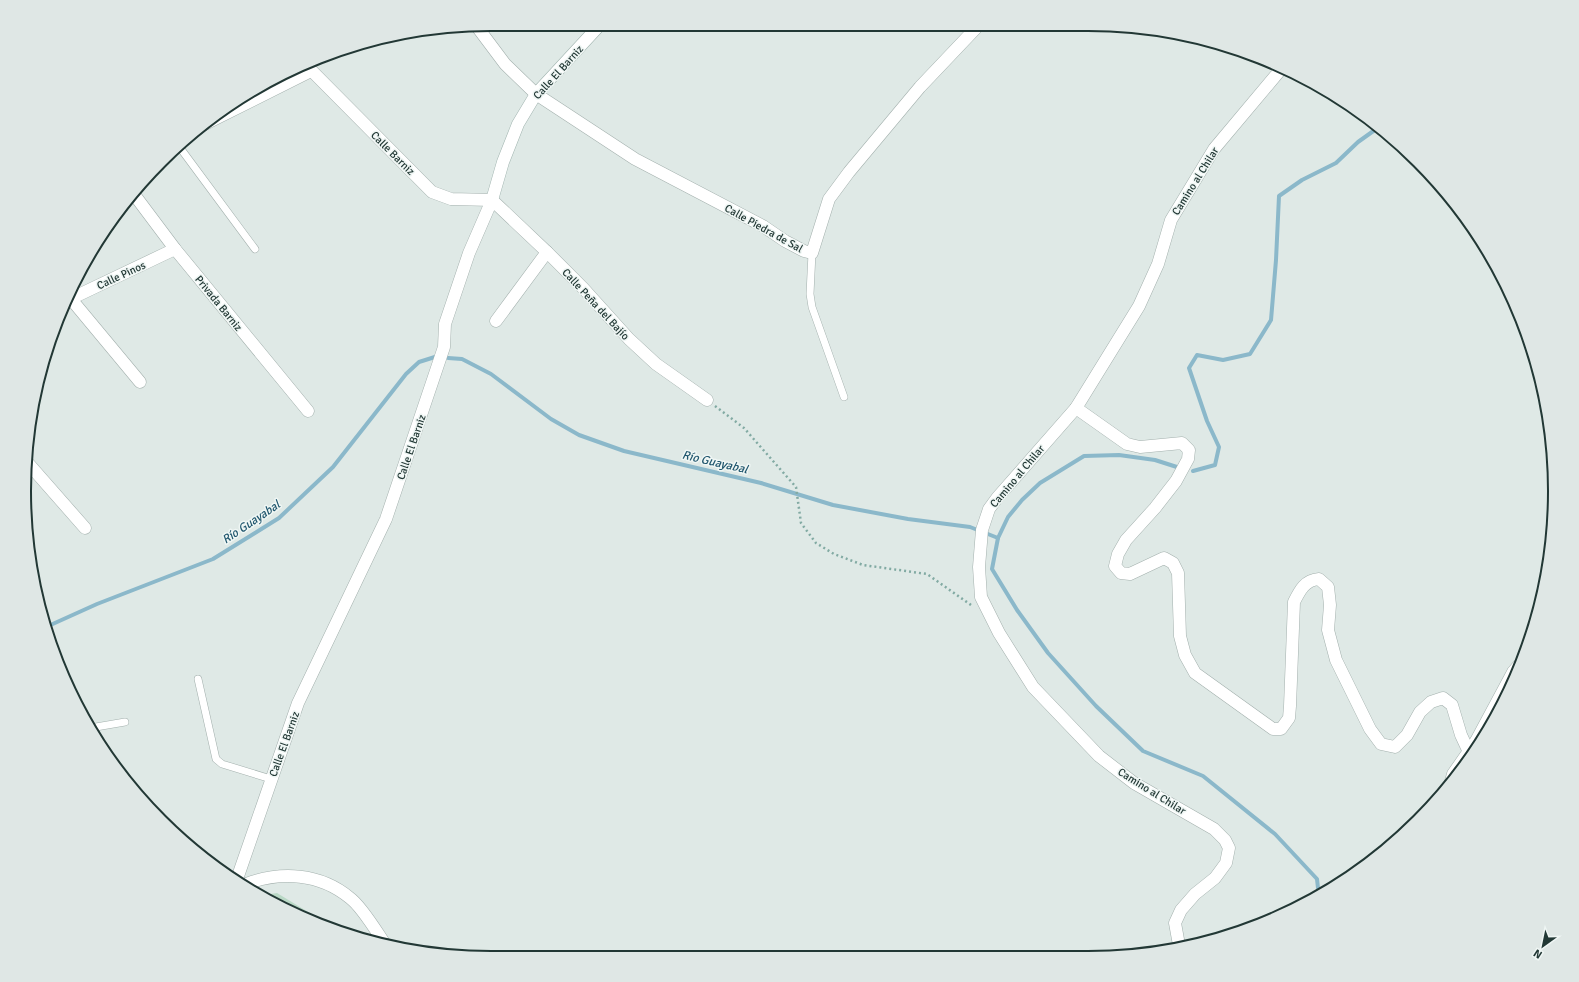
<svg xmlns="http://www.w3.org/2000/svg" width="1579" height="982" font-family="Signika,sans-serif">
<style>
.green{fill:#bad9c6}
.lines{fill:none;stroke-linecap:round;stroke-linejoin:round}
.stream{stroke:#8bb8ca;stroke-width:4}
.lane-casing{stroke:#a3b0ad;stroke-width:8}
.street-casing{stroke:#a3b0ad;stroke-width:13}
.secondary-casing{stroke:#a0b4af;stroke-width:13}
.path{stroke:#82aaa3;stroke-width:2.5;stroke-dasharray:2 3;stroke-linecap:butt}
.lane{stroke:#fff;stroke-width:7}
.street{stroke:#fff;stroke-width:12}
.secondary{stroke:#fff;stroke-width:12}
.labels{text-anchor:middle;stroke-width:3;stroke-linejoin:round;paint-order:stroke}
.street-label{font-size:11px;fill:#223835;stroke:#eff6f4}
.water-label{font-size:12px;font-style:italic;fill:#21576e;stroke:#eff6f4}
.rim{fill:none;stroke:#223835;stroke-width:2}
</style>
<rect width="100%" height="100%" fill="#dfe9e6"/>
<polygon class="green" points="277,893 336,929 312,922 264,895"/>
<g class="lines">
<g class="stream">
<polyline points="448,358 462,359 491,374 551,419 579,435 624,451 761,483 833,505 908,519 970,527 998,538"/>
<polyline points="1180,468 1155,460 1119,455 1084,456 1040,483 1022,500 1008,517 998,538 992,569 1017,610 1048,653 1096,706 1143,751 1203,776 1275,834 1317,879 1319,897"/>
<polyline points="1193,471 1215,465 1219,447 1207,421 1189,368 1197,355 1223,360 1250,354 1271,320 1276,260 1279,196 1302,180 1336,163 1358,142 1379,127"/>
<polyline points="46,627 97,604 213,559 279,518 333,467 406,374 419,362 438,356"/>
</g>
<defs>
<g id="lane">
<polyline points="178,145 255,249"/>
<polyline points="812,253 810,294 812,307 844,397"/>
<polyline points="198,679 216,759 222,764 271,779"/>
<polyline points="90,728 125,722"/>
</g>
<g id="street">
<polyline points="478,28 505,64 536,94 635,159 763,226 785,241 804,251 812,253 829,199 849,172 920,87 976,28"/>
<polyline points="307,66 432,192 451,199 492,200"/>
<polyline points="199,127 311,71"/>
<polyline points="133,193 175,249 308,411"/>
<polyline points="492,200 547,252 583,288 629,339 656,364 707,400"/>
<polyline points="71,299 140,382"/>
<polyline points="68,300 175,249"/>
<polyline points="496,321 547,252"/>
<path d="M1076 408 1127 444 1140 447 1182 443 1189 450 1188 459 1176 481 1155 508 1126 540 1118 554 1115 566 1121 573 1130 574 1164 558 1173 563 1178 573 1180 636 1185 655 1195 673 1273 729H1281L1289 718 1290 706 1294 602C1300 590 1305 580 1319 579L1328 587 1330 605 1328 630 1336 660 1370 729 1381 744 1395 747 1407 735 1420 712 1431 702 1443 698 1452 705 1461 735 1468 750"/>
<polyline points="27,462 85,528"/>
<polyline points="1450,785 1453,774 1476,741 1513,672 1519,665"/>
<polyline points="237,879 298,703 386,519 444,347 445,324 469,253 492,200"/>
<path d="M246 884C281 871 320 873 350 898 361 906 375 929 383 941"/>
<polyline points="1179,945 1175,923 1181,910 1195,894 1215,878 1226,863 1229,848 1225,840 1214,829 1134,783 1099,756 1033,687 999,633 981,597 979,567 982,530 989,509 997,498 1076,408 1139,306 1158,264 1171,220 1214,149 1282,68"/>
</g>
<polyline id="secondary" points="492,200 503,162 518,124 536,94 597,28"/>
</defs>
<use href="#lane" class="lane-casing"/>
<use href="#street" class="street-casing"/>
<use href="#secondary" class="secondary-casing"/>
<polyline class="path" points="715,406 744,428 796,487 801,523 816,543 834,554 863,565 927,574 971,605"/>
<use href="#lane" class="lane"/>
<use href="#street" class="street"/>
<use href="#secondary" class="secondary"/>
</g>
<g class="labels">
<g class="street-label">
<text transform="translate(558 72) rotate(-48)" y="4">Calle El Barniz</text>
<text transform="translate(393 153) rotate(45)" y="4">Calle Barniz</text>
<text transform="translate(1195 181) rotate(-58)" y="4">Camino al Chilar</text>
<text transform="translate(764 228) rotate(29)" y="4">Calle Piedra de Sal</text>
<text transform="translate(121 275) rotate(-25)" y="4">Calle Pinos</text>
<text transform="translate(219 303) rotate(51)" y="4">Privada Barniz</text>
<text transform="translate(596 304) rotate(47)" y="4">Calle Peña del Bajío</text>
<text transform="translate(411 447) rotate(-71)" y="4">Calle El Barniz</text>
<text transform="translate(1017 476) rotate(-50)" y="4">Camino al Chilar</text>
<text transform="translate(284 744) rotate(-70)" y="4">Calle El Barniz</text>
<text transform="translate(1152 791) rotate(32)" y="4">Camino al Chilar</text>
</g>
<g class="water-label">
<text transform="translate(715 462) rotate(13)" y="4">Río Guayabal</text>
<text transform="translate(251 522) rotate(-34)" y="4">Río Guayabal</text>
</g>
</g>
<path d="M0 0H1579V982H0ZM491 31H1088A460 460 0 0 1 1548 491V491A460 460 0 0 1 1088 951H491A460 460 0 0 1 31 491V491A460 460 0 0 1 491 31Z" fill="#dfe7e5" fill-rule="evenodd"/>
<path class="rim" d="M491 31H1088A460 460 0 0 1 1548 491V491A460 460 0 0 1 1088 951H491A460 460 0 0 1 31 491V491A460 460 0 0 1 491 31Z"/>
<g transform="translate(1543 946) rotate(213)" stroke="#eff6f4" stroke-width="3" paint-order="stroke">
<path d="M0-3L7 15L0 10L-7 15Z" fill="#223835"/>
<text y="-6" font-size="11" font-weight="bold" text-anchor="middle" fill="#223835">N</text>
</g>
</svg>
